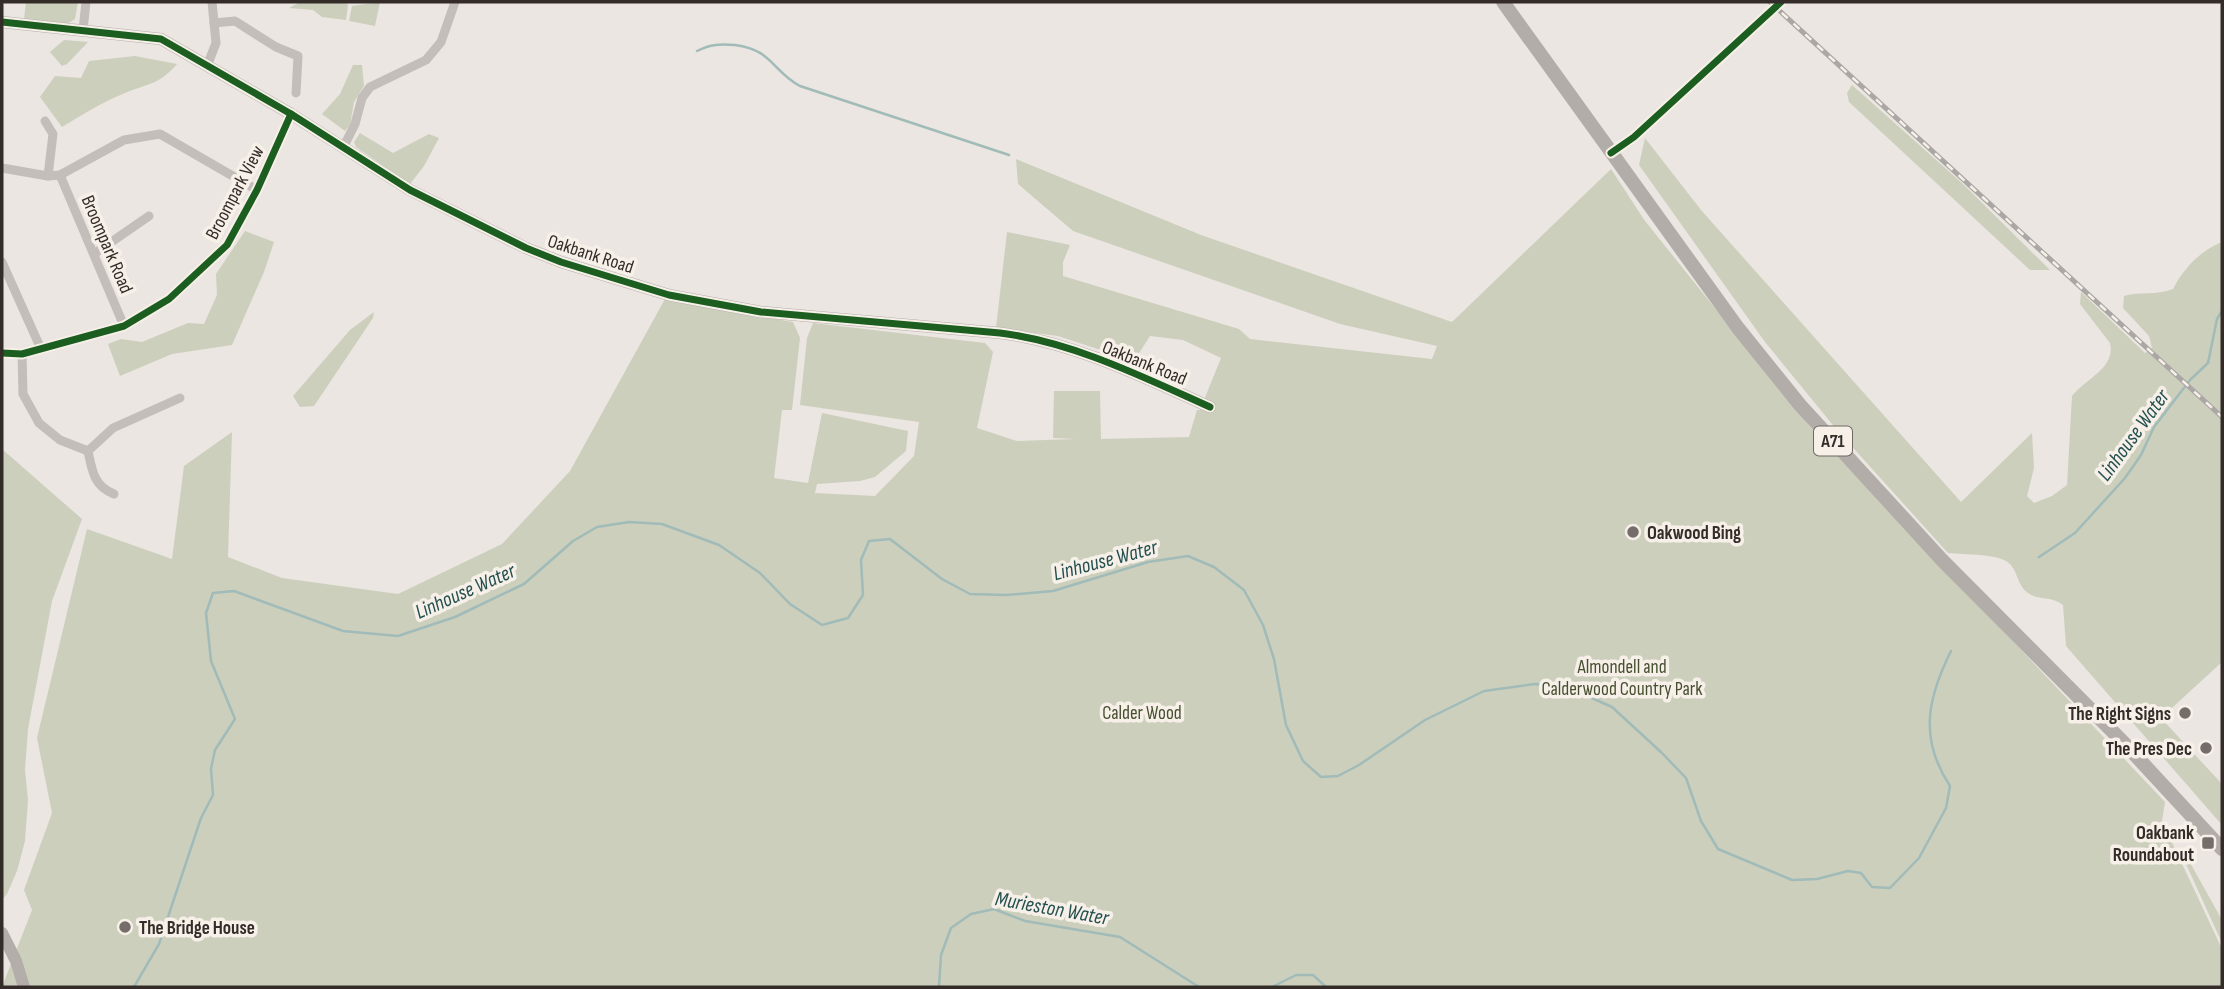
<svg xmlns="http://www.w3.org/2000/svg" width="2224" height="989" font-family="'Sofia Sans Condensed',sans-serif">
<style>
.green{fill:#cdcfbd}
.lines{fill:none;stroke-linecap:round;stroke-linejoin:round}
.stream{stroke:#a0bbb8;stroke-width:2.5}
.street{stroke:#c4beba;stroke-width:9}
.secondary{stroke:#b4aeab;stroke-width:12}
.primary{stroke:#b3ada9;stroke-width:14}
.rail-casing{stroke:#aba7a4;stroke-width:5}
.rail{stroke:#f7f0e9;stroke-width:2.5;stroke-dasharray:8;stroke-linecap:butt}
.cycleway-casing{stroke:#f7f0e9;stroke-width:11}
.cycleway{stroke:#1b5e20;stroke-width:7}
.poi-dot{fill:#746d69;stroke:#f7f0e9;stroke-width:2.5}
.labels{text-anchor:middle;stroke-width:7;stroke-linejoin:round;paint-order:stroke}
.shield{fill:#f7f0e9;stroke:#6e6763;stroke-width:2}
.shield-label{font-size:18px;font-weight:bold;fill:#342c29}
.street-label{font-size:19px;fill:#342c29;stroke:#f7f0e9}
.poi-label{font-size:19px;font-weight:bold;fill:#342c29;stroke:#f7f0e9;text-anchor:end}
.park-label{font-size:19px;fill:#464f30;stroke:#f7f0e9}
.water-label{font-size:21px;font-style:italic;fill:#245050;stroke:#f7f0e9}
</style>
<rect width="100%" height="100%" fill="#ebe6e1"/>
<g class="green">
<polygon points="26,2 78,2 75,19 67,24 24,20"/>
<polygon points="300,2 345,2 348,5 346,20 322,17 313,10 289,8"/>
<polygon points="380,2 375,26 349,21 352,6"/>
<polygon points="64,40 88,42 67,64 62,66 50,52"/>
<path d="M135 56 177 64C159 85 149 83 125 93 103 102 83 114 62 127L40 97 55 76 81 78 89 61Z"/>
<polygon points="353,65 362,65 364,86 354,102 350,125 345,131 322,114 340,94"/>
<polygon points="1852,85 1962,183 2050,270 2030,270 1849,102 1847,93"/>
<polygon points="360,133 393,153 429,134 439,138 424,166 410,184 356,147 354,142"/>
<path d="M1645 138 1701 210 1961 502 2032 433 2034 468 2027 496 2034 503 2052 496 2067 485 2072 396C2085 379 2116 368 2110 343L2080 304 2081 292 2145 353 2152 348 2149 336 2123 308 2124 296C2141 291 2156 296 2173 289 2183 269 2201 250 2222 242V662L2161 718 2222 784V825L2066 646 2063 605C2052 596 2039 601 2028 593 2018 586 2018 574 2011 565 2001 553 1964 555 1948 553L1837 430 1765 342 1639 165Z"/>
<polygon points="1016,159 1201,235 1452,322 1611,169 1645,221 1811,428 2165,802 2162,821 2222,949 2222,987 2,987 32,910 24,890 52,813 37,738 87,529 172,559 184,466 232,432 228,557 282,578 398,594 502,544 570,471 665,299 793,322 800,338 792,410 782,410 774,478 808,483 822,413 908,431 906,451 875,477 860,481 817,484 815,493 875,496 914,456 919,422 800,405 807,338 813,323 985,343 993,352 977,428 1017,441 1075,439 1053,438 1054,391 1100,391 1101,439 1189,437 1197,410 1200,410 1221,358 1183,340 1150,336 1134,361 1058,336 996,328 1007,232 1070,245 1063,262 1063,276 1239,329 1250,339 1432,359 1437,346 1340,324 1073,231 1018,184"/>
<polygon points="245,231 274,242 264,272 232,345 172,354 120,376 108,344 121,339 142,342 188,323 204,324 217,295 216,274"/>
<polygon points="374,312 373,318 314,406 300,407 293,396 350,330"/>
<polygon points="2,449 82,519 52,601 28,729 25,770 28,800 25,841 17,871 7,894 2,900"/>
<polygon points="2183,850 2222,920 2222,943 2181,853"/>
</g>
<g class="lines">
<g class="stream">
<path d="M697 51C711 44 720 44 735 45 773 50 772 71 800 86L1009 155"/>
<polyline points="2039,557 2075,533 2125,478 2141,455 2154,427 2190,380 2208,363 2217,319 2222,311"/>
<path d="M134 987 159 944 201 818 213 795 211 769 215 750 235 719 211 661 206 613 213 593 234 591 343 631 398 636 455 617 524 584 573 541 597 527 629 522 662 524 719 545 760 573 790 604 822 625 848 618 863 595 861 560 869 541 890 539 942 579 970 594 1006 595 1053 591 1148 562 1188 556 1214 567 1244 590 1263 625 1274 659 1286 725 1303 761 1321 777 1338 776 1359 765 1425 720 1484 691 1535 684 1563 685 1612 707 1662 753 1686 778 1701 821 1718 849 1792 880 1817 879 1848 871 1861 873 1872 887 1890 888 1919 858 1946 808 1950 786C1919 739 1927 699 1951 651"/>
<polyline points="939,987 941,955 951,928 971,914 994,909 1025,921 1120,937 1199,987"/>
<polyline points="1272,987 1296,975 1313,975 1326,987"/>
</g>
<g class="street">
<polyline points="214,23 235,21 276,47 298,56 296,93"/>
<polyline points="83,30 86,2"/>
<polyline points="207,66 216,43 212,2"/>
<polyline points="45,121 53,134 48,176"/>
<polyline points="343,148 355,124 362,98 370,87 426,60 441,42 455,2"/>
<polyline points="1611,153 1634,137 1781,2"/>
<polyline points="2,168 48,176 60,175 124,140 160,134 257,190"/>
<polyline points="60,175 124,326"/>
<polyline points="94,254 149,216"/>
<polyline points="2,262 41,349"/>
<polyline points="2,353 22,354 124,326 169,299 227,245 257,190 291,114"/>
<polyline points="22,354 23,394 39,423 60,440 88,451"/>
<path d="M114 494C94 486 92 471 88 451L113 428 180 398"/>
</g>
<g class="secondary">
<path d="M2 22 161 39 291 114 410 190 526 248 561 262 669 295 761 312 1000 333C1073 342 1143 377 1210 407"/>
<polyline points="2,933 16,961 24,987"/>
</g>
<polyline class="primary" points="1503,2 1738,328 1800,405 1942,560 2124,743 2222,849"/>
<defs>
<polyline id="rail" points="1770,2 2222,417"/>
</defs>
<use href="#rail" class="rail-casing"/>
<use href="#rail" class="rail"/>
<defs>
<g id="cycleway">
<path d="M2 22 161 39 291 114 410 190 526 248 561 262 669 295 761 312 1000 333C1073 342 1143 377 1210 407"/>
<polyline points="1611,153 1634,137 1781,2"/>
<polyline points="2,353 22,354 124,326 169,299 227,245 257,190 291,114"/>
</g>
</defs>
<use href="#cycleway" class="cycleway-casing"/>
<use href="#cycleway" class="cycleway"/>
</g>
<g class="poi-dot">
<circle cx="1633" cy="532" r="7"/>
<circle cx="2185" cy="713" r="7"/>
<circle cx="2206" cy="748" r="7"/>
<rect x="2201" y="836" width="14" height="14" rx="3.5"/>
<circle cx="125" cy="927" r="7"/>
</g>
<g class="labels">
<rect class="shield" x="1814" y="426.5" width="38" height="29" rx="5"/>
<g class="shield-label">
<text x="1833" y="447">A71</text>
</g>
<g class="street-label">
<text transform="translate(234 192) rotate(-62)" y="7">Broompark View</text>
<text transform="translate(108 244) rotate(67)" y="7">Broompark Road</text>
<text transform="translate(591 253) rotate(18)" y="7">Oakbank Road</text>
<text transform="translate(1145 362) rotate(22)" y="7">Oakbank Road</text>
</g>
<g class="poi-label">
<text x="1647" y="539" text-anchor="start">Oakwood Bing</text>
<text x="2171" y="720">The Right Signs</text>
<text x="2192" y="755">The Pres Dec</text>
<text x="2194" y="839">Oakbank<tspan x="2194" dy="22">Roundabout</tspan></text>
<text x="139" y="934" text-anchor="start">The Bridge House</text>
</g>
<g class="park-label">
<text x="1622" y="673">Almondell and<tspan x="1622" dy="22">Calderwood Country Park</tspan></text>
<text x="1142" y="719">Calder Wood</text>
</g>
<g class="water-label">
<text transform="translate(2133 435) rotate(-54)" y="7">Linhouse Water</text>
<text transform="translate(1105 560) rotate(-15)" y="7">Linhouse Water</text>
<text transform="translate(465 591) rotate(-24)" y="7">Linhouse Water</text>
<text transform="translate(1052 908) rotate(10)" y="7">Murieston Water</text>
</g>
</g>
<rect width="2224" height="989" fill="none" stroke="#342c29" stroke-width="7"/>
</svg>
